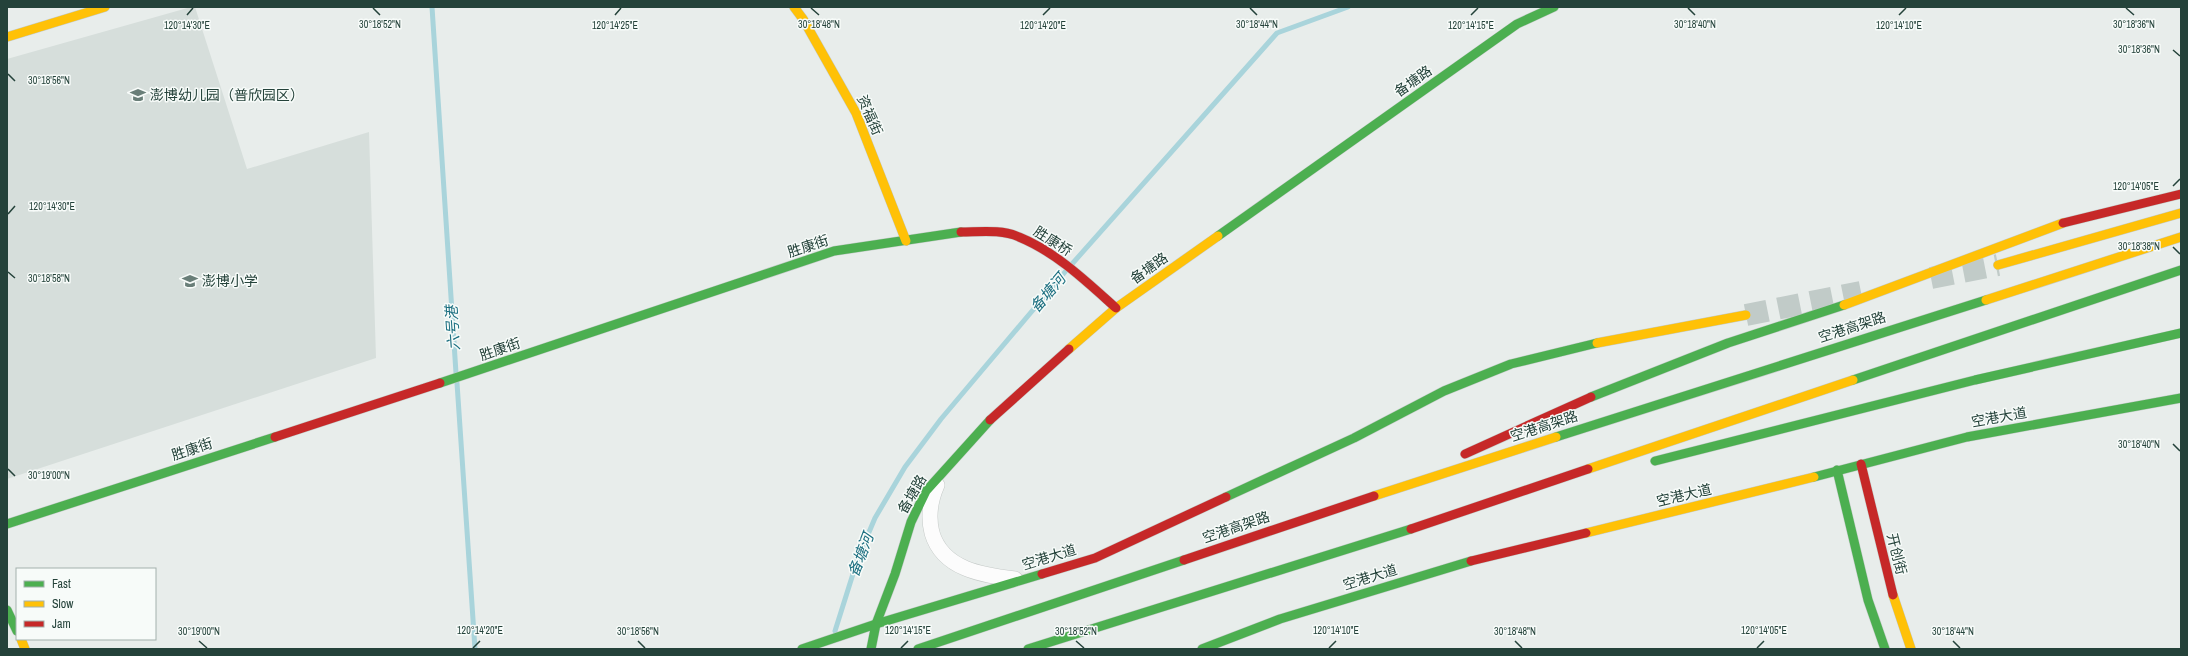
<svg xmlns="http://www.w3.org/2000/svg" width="2188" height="656" font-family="'Archivo Narrow','Noto Sans SC',sans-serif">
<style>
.built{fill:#d6dedb}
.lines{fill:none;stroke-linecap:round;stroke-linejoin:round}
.stream{stroke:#a9d4db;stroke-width:5}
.primary-tunnel{stroke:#c1cbc8;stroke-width:22;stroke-dasharray:22 11;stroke-linecap:butt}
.street-casing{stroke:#c5cac8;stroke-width:16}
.fast-casing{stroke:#c3cbc8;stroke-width:10}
.slow-casing{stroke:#c3cbc8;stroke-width:10}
.jam-casing{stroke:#c3cbc8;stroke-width:10}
.street{stroke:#fcfcfc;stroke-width:15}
.fast{stroke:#4caf50;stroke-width:9}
.slow{stroke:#ffc107;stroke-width:9}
.jam{stroke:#c62828;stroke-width:9}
.ticks{fill:none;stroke:#24423a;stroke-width:1.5}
.labels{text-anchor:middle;stroke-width:3;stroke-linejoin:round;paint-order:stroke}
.street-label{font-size:14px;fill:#24423a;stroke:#f7fbf9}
.poi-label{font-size:14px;fill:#24423a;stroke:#f7fbf9;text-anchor:start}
.water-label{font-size:15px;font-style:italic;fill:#1c6f80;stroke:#f7fbf9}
.ticks-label{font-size:10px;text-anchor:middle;fill:#24423a;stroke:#f7fbf9;stroke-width:3;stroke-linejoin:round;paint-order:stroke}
</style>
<rect width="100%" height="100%" fill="#e8edeb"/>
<polygon class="built" points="191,7 195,7 247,169 369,132 376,358 7,479 7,59"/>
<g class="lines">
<g class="stream">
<polyline points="432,7 456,373"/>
<polyline points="1072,264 1277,33 1348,7"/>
<polyline points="457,383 475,649"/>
<polyline points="835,631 858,558 875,518 905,467 941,419 1065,272"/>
</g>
<g class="primary-tunnel">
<polyline points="1931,278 1998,265"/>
<polyline points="1746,315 1861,292"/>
</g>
<defs>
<path id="street" d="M937 485C930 501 928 517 932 533 943 570 983 575 1015 579"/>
<g id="fast">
<polyline points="1218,236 1517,24 1554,7"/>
<polyline points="1853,380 2181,270"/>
<polyline points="440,383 834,251 961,232"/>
<polyline points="1591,397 1728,343 1844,305"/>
<polyline points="1556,437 1986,300"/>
<polyline points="1655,461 1975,380 2181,333"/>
<polyline points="1837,470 1868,600 1885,649"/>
<polyline points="1814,477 1967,437 2181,398"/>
<polyline points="1226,497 1354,438 1444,391 1511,364 1597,343"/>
<polyline points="7,524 275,437"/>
<polyline points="7,610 17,631"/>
<polyline points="802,649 876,624 1042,574"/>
<polyline points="871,649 876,624 895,574 911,522 926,491 990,420"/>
<polyline points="918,649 1184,560"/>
<polyline points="1028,649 1411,529"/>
<polyline points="1202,649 1280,619 1471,561"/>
</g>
<g id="slow">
<polyline points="794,7 803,19 856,113 906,241"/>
<polyline points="7,37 105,7"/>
<polyline points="1998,265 2181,213"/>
<polyline points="1986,300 2181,237"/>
<polyline points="1844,305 2063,223"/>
<polyline points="1597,343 1746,315"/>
<polyline points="1069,349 1116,308 1218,236"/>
<polyline points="1588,469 1853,380"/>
<polyline points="1374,496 1556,437"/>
<polyline points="1586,533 1814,477"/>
<polyline points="1893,595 1911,649"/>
<polyline points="21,639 25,649"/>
</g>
<g id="jam">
<polyline points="2063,223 2181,194"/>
<path d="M961 232C979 232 1002 229 1019 237 1056 252 1087 282 1116 308"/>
<polyline points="990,420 1069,349"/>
<polyline points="275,437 440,383"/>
<polyline points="1465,454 1591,397"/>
<polyline points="1861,464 1893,595"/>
<polyline points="1411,529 1588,469"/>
<polyline points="1184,560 1374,496"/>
<polyline points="1471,561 1586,533"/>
<polyline points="1042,574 1095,558 1226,497"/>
</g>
</defs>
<use href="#street" class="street-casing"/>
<use href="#fast" class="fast-casing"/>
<use href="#slow" class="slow-casing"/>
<use href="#jam" class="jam-casing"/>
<use href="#street" class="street"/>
<use href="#fast" class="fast"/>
<use href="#slow" class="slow"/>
<use href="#jam" class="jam"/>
</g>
<path class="ticks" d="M373 8 380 15M811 8 819 15M1250 8 1257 15M1688 8 1695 15M2126 8 2134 15M187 15 193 8M615 15 621 8M1043 15 1050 8M1471 15 1478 8M1899 15 1906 8M2173 50 2180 56M8 74 15 81M2173 186 2180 179M8 214 15 206M2173 247 2180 254M8 272 15 278M2173 444 2180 451M8 469 15 476M199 641 207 648M638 641 645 648M1076 641 1084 648M1515 641 1522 648M1953 641 1960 648M473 648 480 641M901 648 908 641M1329 648 1336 641M1757 648 1764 641"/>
<defs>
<symbol id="school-bare" viewBox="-9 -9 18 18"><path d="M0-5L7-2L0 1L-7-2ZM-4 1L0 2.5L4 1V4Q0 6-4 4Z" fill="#697e78" stroke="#f7fbf9" stroke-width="2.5" paint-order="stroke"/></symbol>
</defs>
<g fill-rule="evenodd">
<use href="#school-bare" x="127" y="84" width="22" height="22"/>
<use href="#school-bare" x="179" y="270" width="22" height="22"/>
</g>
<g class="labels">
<g class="street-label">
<text transform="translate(1413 81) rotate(-35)" y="5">备塘路</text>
<text transform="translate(870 115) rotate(66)" y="5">资福街</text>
<text transform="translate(1053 241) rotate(32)" y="5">胜康桥</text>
<text transform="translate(808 246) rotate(-18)" y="5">胜康街</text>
<text transform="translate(1149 268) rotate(-35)" y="5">备塘路</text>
<text transform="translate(1852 327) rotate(-18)" y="5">空港高架路</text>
<text transform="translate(500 349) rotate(-19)" y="5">胜康街</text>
<text transform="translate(1999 417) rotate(-10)" y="5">空港大道</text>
<text transform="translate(1544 426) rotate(-18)" y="5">空港高架路</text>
<text transform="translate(192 449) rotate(-18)" y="5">胜康街</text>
<text transform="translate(912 494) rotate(-60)" y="5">备塘路</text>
<text transform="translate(1684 495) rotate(-13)" y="5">空港大道</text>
<text transform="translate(1236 527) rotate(-19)" y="5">空港高架路</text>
<text transform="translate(1897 554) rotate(76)" y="5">开创街</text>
<text transform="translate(1049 557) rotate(-17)" y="5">空港大道</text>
<text transform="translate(1370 577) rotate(-17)" y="5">空港大道</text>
</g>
<g class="poi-label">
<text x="150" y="100">澎博幼儿园（普欣园区）</text>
<text x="202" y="286">澎博小学</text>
</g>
<g class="water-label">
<text transform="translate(1048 293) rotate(-50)" y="5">备塘河</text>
<text transform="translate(453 328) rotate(-94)" y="5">六号港</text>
<text transform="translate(861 555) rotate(-69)" y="5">备塘河</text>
</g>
</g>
<g class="ticks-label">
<text x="819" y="28">30°18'48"N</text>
<text x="1695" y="28">30°18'40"N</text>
<text x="380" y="28">30°18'52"N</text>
<text x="1257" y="28">30°18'44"N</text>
<text x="2134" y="28">30°18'36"N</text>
<text x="187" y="29">120°14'30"E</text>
<text x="615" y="29">120°14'25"E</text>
<text x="1043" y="29">120°14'20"E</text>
<text x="1471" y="29">120°14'15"E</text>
<text x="1899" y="29">120°14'10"E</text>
<text x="2139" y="53">30°18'36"N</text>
<text x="49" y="84">30°18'56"N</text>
<text x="2136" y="190">120°14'05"E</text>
<text x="52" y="210">120°14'30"E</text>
<text x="2139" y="250">30°18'38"N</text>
<text x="49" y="282">30°18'58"N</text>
<text x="2139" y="448">30°18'40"N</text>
<text x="49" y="479">30°19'00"N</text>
<text x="480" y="634">120°14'20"E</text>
<text x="908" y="634">120°14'15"E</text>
<text x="1336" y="634">120°14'10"E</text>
<text x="1764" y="634">120°14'05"E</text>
<text x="199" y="635">30°19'00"N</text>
<text x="638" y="635">30°18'56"N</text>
<text x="1076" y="635">30°18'52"N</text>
<text x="1515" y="635">30°18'48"N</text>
<text x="1953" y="635">30°18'44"N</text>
</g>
<rect width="2188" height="656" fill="none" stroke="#24423a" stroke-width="16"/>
<rect x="16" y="568" width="140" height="72" fill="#f7fbf9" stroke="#a3b1ad"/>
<rect x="24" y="581" width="20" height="6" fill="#4caf50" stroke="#a3b1ad"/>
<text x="52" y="588" font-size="12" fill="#24423a">Fast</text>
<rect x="24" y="601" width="20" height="6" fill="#ffc107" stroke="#a3b1ad"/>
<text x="52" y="608" font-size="12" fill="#24423a">Slow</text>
<rect x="24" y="621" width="20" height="6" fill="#c62828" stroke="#a3b1ad"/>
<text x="52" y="628" font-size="12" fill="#24423a">Jam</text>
</svg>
